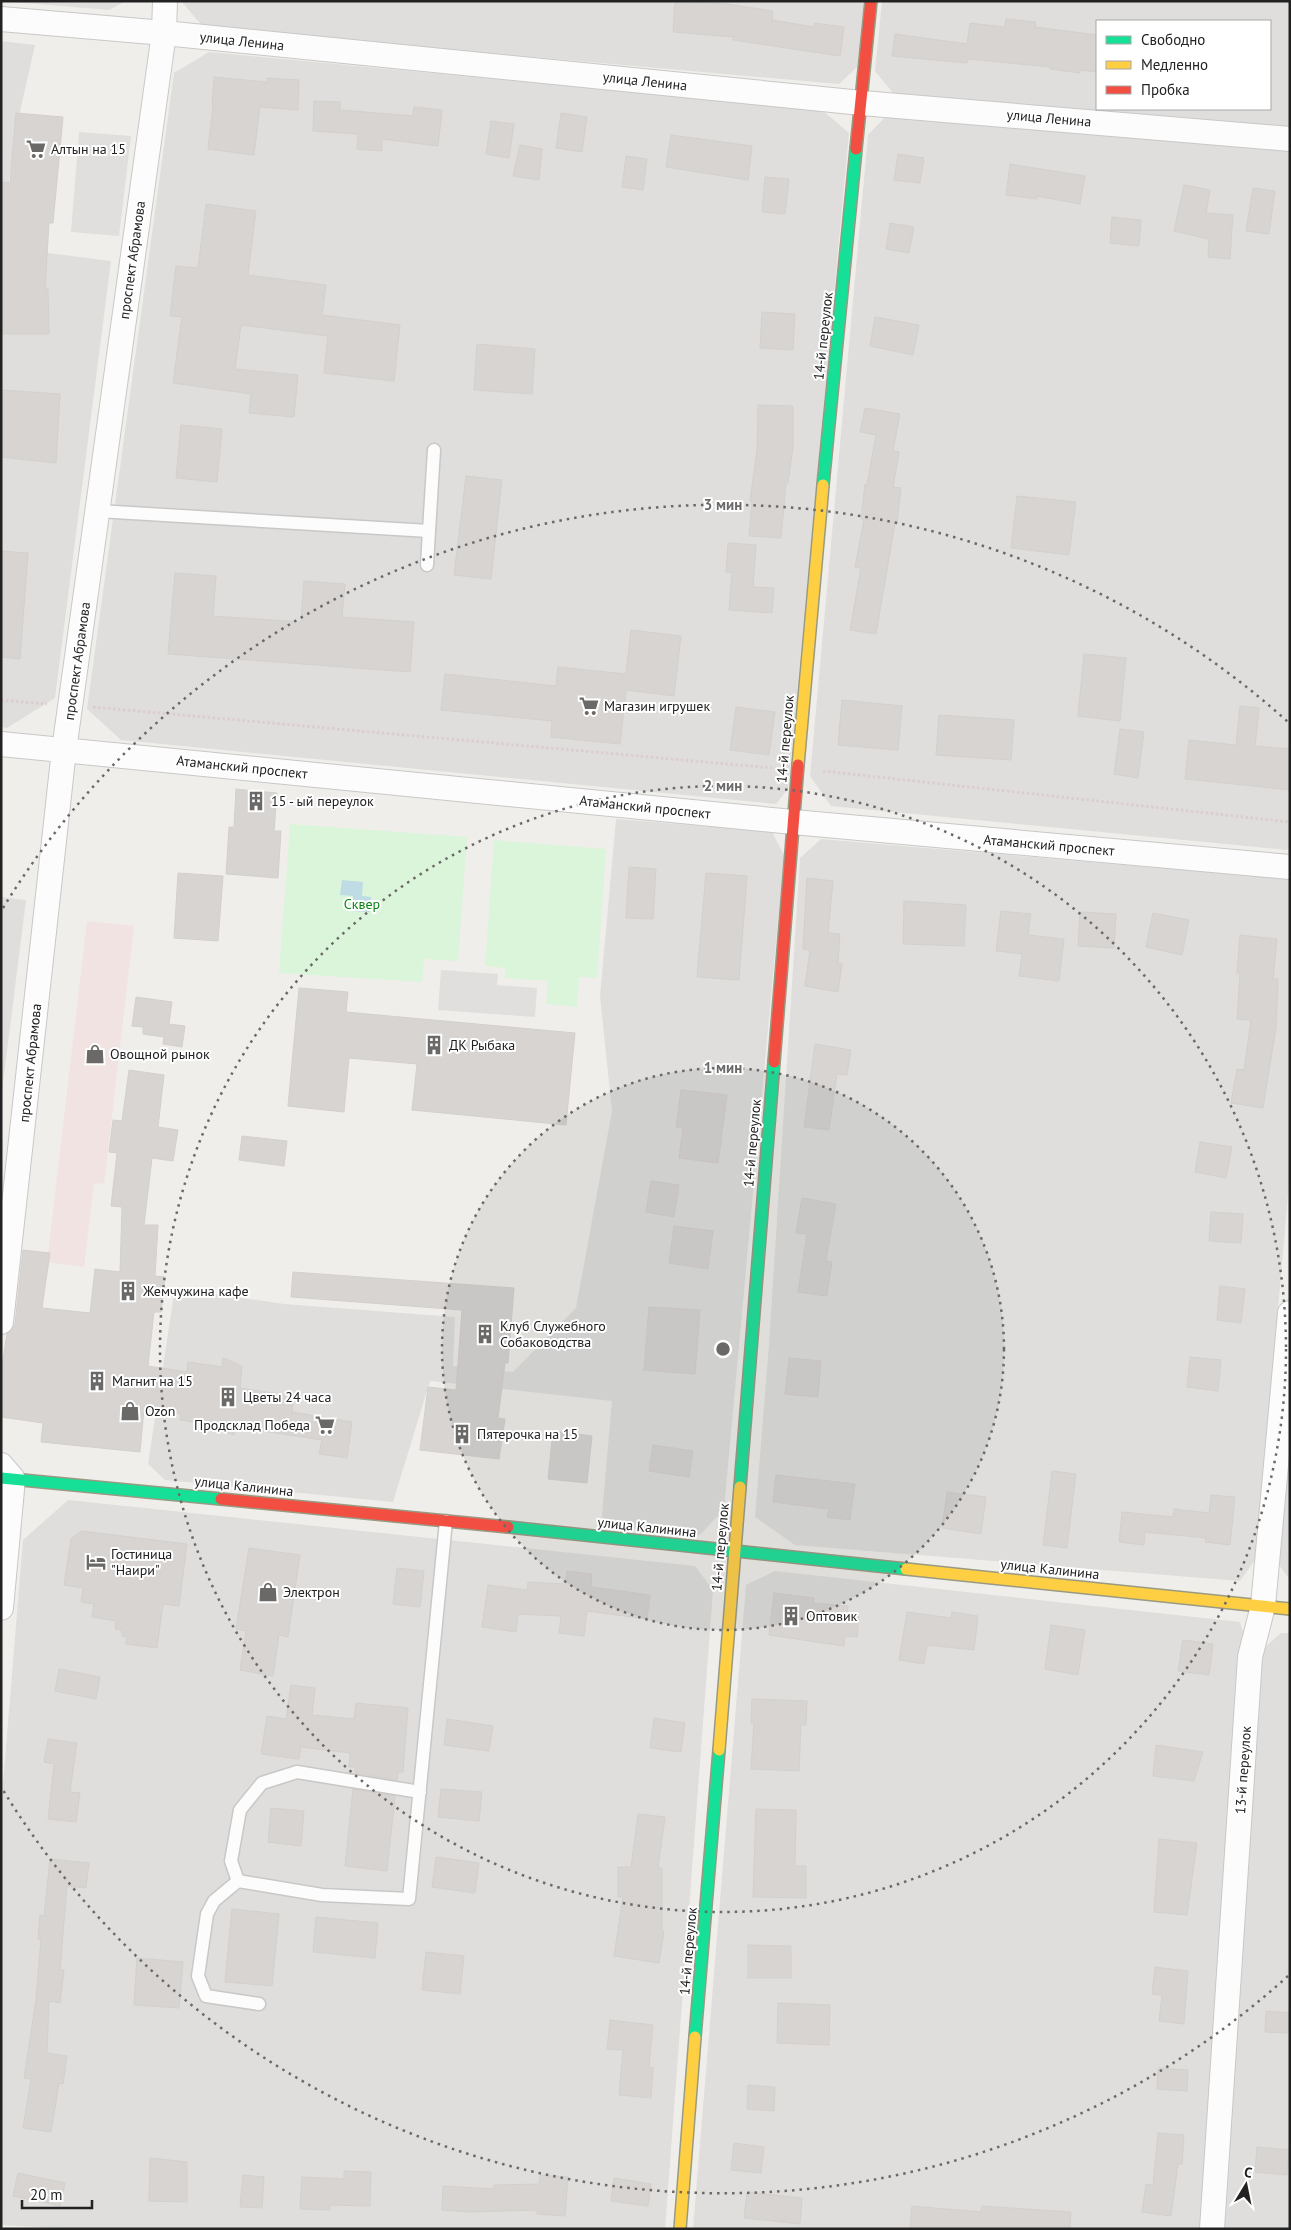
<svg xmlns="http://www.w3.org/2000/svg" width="1291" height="2230" font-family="'PT Sans',sans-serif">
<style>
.residential{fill:#dfdedc;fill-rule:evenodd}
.commercial{fill:#f1e3e1}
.park{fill:#daf5da}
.parking{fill:#e0dfde}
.water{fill:#bfdbe3}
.building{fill:#d7d4d2;stroke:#d3d0cc}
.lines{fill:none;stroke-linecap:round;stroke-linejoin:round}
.lane-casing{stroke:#c9c8c7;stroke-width:15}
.street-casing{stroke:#c9c8c7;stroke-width:26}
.fast-casing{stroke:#999a82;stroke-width:14}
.slow-casing{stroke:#999a82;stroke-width:14}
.jam-casing{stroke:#999a82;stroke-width:14}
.path{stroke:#dccecd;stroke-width:3;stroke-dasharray:2.5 2.5;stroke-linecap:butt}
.lane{stroke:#fdfcfc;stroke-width:12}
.street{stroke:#fdfcfc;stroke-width:24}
.fast{stroke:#16e098;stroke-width:11}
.slow{stroke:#ffcf43;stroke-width:11}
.jam{stroke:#f24e42;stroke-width:11}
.ring{fill:none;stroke:#6a6968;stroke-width:2.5;stroke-dasharray:2.5 5}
.labels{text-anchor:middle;stroke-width:4;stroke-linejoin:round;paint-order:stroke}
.street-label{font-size:14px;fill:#222;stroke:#fff}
.poi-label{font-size:14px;fill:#222;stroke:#fff;text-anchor:start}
.park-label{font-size:14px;fill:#0c8416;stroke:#fff}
.centre{fill:#6a6968;stroke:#fff;stroke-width:2.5}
.ring-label{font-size:15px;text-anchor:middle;font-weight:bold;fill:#6a6968;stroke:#fff;stroke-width:4;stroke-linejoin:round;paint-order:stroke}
</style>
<rect width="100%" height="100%" fill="#f0eeeb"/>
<g class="residential">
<polygon points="1,1 126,1 109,10"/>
<polygon points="181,1 864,1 857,67 839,84 204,28"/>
<path d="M882 1H1290V127L893 93 875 71ZM1097 21H1270V109H1097Z"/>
<polygon points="1,41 35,45 17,125 7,196 1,196"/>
<polygon points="209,52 822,110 849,133 788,789 776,804 121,740 87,709 174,73"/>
<polygon points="889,113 1290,149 1290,844 1287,850 831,806 810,776 868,135"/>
<polygon points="1,247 111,261 55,698 7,728 1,727"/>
<polygon points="616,819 772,832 784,855 724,1509 700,1535 601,1526 612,1401 430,1381 393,1502 165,1480 148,1464 175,1288 284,1304 455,1317 453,1366 513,1372 576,1308 612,1111 600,996"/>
<polygon points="821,839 1290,879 1290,1172 1256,1559 1240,1581 795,1545 755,1517 769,1345 800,858"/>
<polygon points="1,897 26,900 1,1099"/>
<polygon points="1290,1398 1290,1580 1275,1559"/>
<polygon points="68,1500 695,1566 713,1590 665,2229 78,2229 1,2225 1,1808 23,1540"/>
<polygon points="775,1571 1240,1622 1245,1638 1204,2229 693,2229 746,1585"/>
<polygon points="1281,1633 1290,1633 1290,2229 1220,2229 1258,1653"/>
</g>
<polygon class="commercial" points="87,921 134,926 104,1184 94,1183 84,1267 47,1262"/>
<g class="park">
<polygon points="290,824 467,837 458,961 424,959 422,982 279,973"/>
<polygon points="494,840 606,849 597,978 579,977 577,1007 546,1004 548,981 505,978 506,968 485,966"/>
</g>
<g class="parking">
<polygon points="79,132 131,136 119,236 71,232"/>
<polygon points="441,970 498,974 497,985 537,988 535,1017 438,1010"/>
</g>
<polygon class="water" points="342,880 363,882 362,896 371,897 370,912 352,911 353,896 340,895"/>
<g class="building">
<polygon points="675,1 726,4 773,11 772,20 814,27 814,23 844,27 840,56 733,40 734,37 673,32"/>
<polygon points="1006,19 1036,22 1035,27 1097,35 1097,72 1080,70 1080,73 1050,69 1050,67 968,59 967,63 892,56 895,34 967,44 970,23 1005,27"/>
<polygon points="214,77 267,82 267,78 299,80 298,110 260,107 254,155 208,149 213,106 212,106"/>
<polygon points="314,101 340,102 340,110 413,116 414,107 442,110 438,146 382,139 382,151 357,149 358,134 313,131"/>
<polygon points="16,113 63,117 53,223 49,223 45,289 48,289 49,334 1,334 1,182 10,183"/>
<polygon points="561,113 587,117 582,152 556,148"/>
<polygon points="491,121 514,124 509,158 486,154"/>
<polygon points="671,135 752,146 748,180 666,167"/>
<polygon points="520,145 542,149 539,180 513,176"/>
<polygon points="898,154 924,158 920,183 894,180"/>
<polygon points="626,156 647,159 643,190 622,187"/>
<polygon points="1010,164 1085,176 1080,204 1037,196 1037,199 1006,195"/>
<polygon points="765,177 789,179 785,214 762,212"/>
<polygon points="1184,185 1210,190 1206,213 1233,215 1230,259 1208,257 1209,239 1174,231"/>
<polygon points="1253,188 1275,191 1269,234 1246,231"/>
<polygon points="206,204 256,211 248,275 326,285 322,315 400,325 394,381 324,373 328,336 241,325 235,369 298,375 294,417 249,413 251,394 173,383 182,317 170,316 176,266 198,268"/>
<polygon points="1112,217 1141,220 1139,246 1110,243"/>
<polygon points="890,223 914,227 909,253 886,249"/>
<polygon points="762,312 795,314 793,350 760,348"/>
<polygon points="875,317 919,325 913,355 870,346"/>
<polygon points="477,344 535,349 532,394 474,390"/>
<polygon points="1,390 60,394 56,463 1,457"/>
<polygon points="758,405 793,406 793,447 788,483 786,483 781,538 749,536 752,502 750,501 757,450"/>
<polygon points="865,408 900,414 893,451 899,452 893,487 901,488 897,523 895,523 876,634 850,630 861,568 855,567 864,520 861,519 865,484 867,485 876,435 860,432"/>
<polygon points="181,425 222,429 217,482 176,478"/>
<polygon points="466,476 502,480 491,579 454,575"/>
<polygon points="1017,496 1076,502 1069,555 1011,548"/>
<polygon points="728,543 756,545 753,587 774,588 772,613 729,610 732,572 726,572"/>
<polygon points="1,551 28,553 20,659 1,657"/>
<polygon points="175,573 216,576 213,616 301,622 304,581 345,584 342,617 414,622 410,672 168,654"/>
<polygon points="631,630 681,636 674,696 626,690 620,744 551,737 552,721 441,710 445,674 556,686 558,667 626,674"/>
<polygon points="1084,654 1126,658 1120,721 1078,716"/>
<polygon points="842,700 902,706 898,750 838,745"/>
<polygon points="1240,706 1259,708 1255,746 1290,749 1290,790 1185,779 1189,740 1236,745"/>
<polygon points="736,707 775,712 769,755 730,750"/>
<polygon points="939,715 1014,720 1011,760 936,755"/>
<polygon points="1120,729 1144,732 1138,778 1114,774"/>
<polygon points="236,789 277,793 274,831 281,831 278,878 226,874 229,827 234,827"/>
<polygon points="629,867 656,869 653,919 626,918"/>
<polygon points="178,873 223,876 218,941 174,938"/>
<polygon points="706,873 747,876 739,980 697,977"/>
<polygon points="807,878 833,881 828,933 840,934 838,963 842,964 838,992 805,986 810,950 803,949"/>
<polygon points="904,901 966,905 964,946 903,944"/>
<polygon points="1001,911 1031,914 1028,935 1064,939 1059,981 1019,976 1022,954 996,951"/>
<polygon points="1080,912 1116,914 1114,948 1078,946"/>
<polygon points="1153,913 1189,920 1182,955 1146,947"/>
<polygon points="1240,935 1277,939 1273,979 1278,979 1276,1028 1263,1108 1231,1103 1237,1069 1244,1070 1251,1020 1237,1019 1240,973 1237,973"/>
<polygon points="299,988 348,992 346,1012 575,1033 566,1125 412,1110 417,1064 349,1058 344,1112 288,1106"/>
<polygon points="136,997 172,1002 169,1024 185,1026 182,1047 163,1044 164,1037 143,1034 143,1027 132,1026"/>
<polygon points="815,1044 851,1050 847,1075 837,1074 829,1130 804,1127"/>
<polygon points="129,1070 164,1075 158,1127 178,1130 173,1161 152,1158 144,1225 158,1225 155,1276 165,1277 161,1312 154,1312 148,1366 187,1372 188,1362 222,1367 223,1358 242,1366 240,1388 294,1396 292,1412 352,1422 347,1458 319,1454 322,1440 235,1427 234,1435 214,1428 214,1425 180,1420 181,1414 144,1409 140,1452 41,1442 43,1423 1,1417 1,1373 7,1334 12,1330 15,1324 23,1250 50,1253 42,1308 90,1313 95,1269 120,1272 122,1207 111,1206 117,1153 109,1152 113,1120 122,1121"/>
<polygon points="681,1090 727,1095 718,1163 679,1158 683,1128 676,1127"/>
<polygon points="242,1136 287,1141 284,1166 239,1160"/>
<polygon points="1200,1142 1232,1147 1226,1178 1195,1172"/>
<polygon points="651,1181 679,1185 674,1217 646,1212"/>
<polygon points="802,1198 836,1204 826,1261 832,1262 827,1296 798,1292 807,1234 796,1233"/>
<polygon points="1211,1212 1243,1214 1241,1243 1209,1241"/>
<polygon points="674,1226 713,1231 708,1269 669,1263"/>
<polygon points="293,1272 514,1288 508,1363 505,1363 498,1418 505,1419 499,1459 420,1450 428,1387 456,1390 462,1310 291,1297"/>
<polygon points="1220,1286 1245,1289 1241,1323 1217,1320"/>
<polygon points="649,1307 700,1310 695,1374 644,1370"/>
<polygon points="1190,1357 1221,1360 1218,1391 1187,1387"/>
<polygon points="789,1358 821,1361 818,1397 785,1394"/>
<polygon points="553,1431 592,1436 587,1483 548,1479"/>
<polygon points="653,1445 693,1451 689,1477 649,1471"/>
<polygon points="1052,1471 1076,1474 1067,1548 1043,1545"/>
<polygon points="776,1475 855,1484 850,1520 827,1517 829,1509 773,1502"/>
<polygon points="947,1492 986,1497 981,1534 942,1528"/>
<polygon points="1211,1495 1235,1497 1230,1545 1205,1542 1206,1538 1145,1532 1144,1545 1119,1542 1122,1512 1173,1517 1174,1509 1209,1513"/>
<polygon points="81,1531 187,1544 179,1606 163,1604 157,1648 126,1644 127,1637 122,1636 122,1630 115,1629 116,1621 92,1617 94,1604 81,1602 83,1588 64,1585 71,1539"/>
<polygon points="249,1548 300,1555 288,1637 279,1635 273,1676 240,1670 246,1631 236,1629"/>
<polygon points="397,1568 424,1571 420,1607 393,1604"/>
<polygon points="567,1571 592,1574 591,1587 650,1595 647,1619 587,1611 584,1636 559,1633 561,1616 518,1614 516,1632 482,1627 488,1585 527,1590 528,1582 566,1584"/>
<polygon points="774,1593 814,1598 813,1603 848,1606 847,1614 859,1616 857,1637 845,1636 844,1646 769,1635"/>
<polygon points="907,1612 951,1618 952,1612 978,1616 974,1650 927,1645 924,1664 899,1660"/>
<polygon points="1051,1625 1085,1630 1078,1675 1045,1669"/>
<polygon points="1183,1640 1213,1644 1209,1675 1178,1671"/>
<polygon points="59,1669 100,1677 96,1699 55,1691"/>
<polygon points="291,1685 315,1688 312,1715 354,1719 356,1703 408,1708 403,1772 398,1772 397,1780 355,1773 355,1767 349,1767 350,1753 301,1747 299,1759 261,1754 267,1716 286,1719"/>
<polygon points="752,1699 807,1701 806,1725 801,1725 799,1771 751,1769 754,1723 751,1723"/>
<polygon points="654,1718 685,1723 681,1752 650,1748"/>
<polygon points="447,1719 493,1726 489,1751 444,1745"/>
<polygon points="48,1739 77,1743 70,1792 80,1793 76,1822 48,1819 54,1764 44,1762"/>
<polygon points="1156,1745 1203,1752 1194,1781 1153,1776"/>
<polygon points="353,1789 395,1796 387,1871 345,1866"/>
<polygon points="441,1789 482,1792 479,1821 438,1817"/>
<polygon points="271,1808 304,1811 301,1846 268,1842"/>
<polygon points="756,1809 796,1810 795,1866 806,1866 806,1898 753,1897"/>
<polygon points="638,1814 665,1817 658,1868 662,1868 662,1930 664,1931 659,1963 614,1956 623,1897 618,1897 618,1867 631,1867"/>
<polygon points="1159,1839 1197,1843 1187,1915 1154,1912"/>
<polygon points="436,1857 479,1863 475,1893 432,1887"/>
<polygon points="50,1859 89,1863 86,1888 67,1886 60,1970 64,1970 60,2003 49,2001 47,2053 67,2056 63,2084 59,2083 51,2132 23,2128 31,2079 24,2078 36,2000 41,1939 38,1939 40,1915 44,1916"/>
<polygon points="232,1909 279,1914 272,1986 225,1982"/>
<polygon points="316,1917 378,1923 375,1958 313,1952"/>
<polygon points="748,1945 791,1946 791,1978 748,1978"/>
<polygon points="426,1952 464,1956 460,1994 422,1990"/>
<polygon points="137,1958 183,1962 179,2008 134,2005"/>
<polygon points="1155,1967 1188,1971 1184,2024 1159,2021 1162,1995 1152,1994"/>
<polygon points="778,2003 830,2005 829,2045 777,2043"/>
<polygon points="1266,2011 1290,2013 1290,2033 1265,2032"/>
<polygon points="610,2020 653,2025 649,2067 653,2068 651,2098 619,2095 623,2050 607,2049"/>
<polygon points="1158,2068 1188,2070 1187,2091 1157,2089"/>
<polygon points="748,2085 775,2087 774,2111 747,2109"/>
<polygon points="1158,2133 1184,2135 1182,2164 1178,2164 1171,2216 1142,2212 1146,2184 1153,2185"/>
<polygon points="734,2143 764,2147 761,2173 731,2170"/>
<polygon points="1257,2147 1289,2150 1287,2175 1255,2172"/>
<polygon points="150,2158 187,2162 187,2202 149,2201"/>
<polygon points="344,2171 371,2172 370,2206 330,2205 330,2210 300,2209 302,2177 344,2179"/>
<polygon points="18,2173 65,2183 60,2206 13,2196"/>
<polygon points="243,2175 264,2177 262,2208 240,2207"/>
<polygon points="540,2175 568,2177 565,2216 537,2214 537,2210 469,2212 442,2210 443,2186 494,2189 494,2185 539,2184"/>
<polygon points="614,2178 651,2184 648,2206 611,2201"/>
<polygon points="747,2192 802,2198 800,2224 744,2218"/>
<polygon points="912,2206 981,2212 982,2206 1071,2212 1070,2229 910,2229"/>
</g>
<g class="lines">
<defs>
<g id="lane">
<polyline points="98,511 429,531 434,450"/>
<polyline points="427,565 429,531"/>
<polyline points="420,1792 297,1772 262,1783 240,1810 231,1861 238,1881 322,1895 409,1899 446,1521"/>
<polyline points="238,1881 214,1901 207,1914 198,1976 206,1996 259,2004"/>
</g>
<g id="street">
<polyline points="1,19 164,33 862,103 1290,139"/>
<polyline points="1,744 793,822 1290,867"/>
<polyline points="1,1322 64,750 164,33 165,1"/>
<polyline points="1,1465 13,1479 1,1608"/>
<polyline points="1212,2229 1250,1657 1263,1606 1290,1313"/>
</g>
<g id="fast">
<polyline points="823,485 856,149"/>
<polyline points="1,1478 221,1499"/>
<polyline points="740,1487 774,1062"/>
<polyline points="508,1527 906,1569"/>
<polyline points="695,2037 719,1750"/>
</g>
<g id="slow">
<polyline points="798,765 823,485"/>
<polyline points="906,1569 1290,1609"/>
<polyline points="719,1750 740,1487"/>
<polyline points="680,2229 695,2037"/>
</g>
<g id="jam">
<polyline points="856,149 871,1"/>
<polyline points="774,1062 798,765"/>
<polyline points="221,1499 508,1527"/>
</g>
</defs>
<use href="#lane" class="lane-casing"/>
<use href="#street" class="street-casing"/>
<use href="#fast" class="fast-casing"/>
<use href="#slow" class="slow-casing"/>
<use href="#jam" class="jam-casing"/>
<g class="path">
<polyline points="1,700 47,704"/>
<polyline points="93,707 772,768"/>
<polyline points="823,771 1290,822"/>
</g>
<use href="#lane" class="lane"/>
<use href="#street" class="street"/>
<use href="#fast" class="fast"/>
<use href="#slow" class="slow"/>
<use href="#jam" class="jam"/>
</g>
<circle cx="723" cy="1349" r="281" fill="#6a6968" fill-opacity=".12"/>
<g class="ring">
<circle cx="723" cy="1349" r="281"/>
<circle cx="723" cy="1349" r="563"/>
<path d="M1288 1976A844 844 0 0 1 3 1790M3 908A844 844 0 0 1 1288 722"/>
</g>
<defs>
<symbol id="supermarket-bare" viewBox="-9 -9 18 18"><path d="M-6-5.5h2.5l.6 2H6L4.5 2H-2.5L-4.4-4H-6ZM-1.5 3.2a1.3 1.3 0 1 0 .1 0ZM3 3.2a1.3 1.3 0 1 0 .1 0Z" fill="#6a6968" stroke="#fff" stroke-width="2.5" paint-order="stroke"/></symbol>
<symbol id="building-bare" viewBox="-9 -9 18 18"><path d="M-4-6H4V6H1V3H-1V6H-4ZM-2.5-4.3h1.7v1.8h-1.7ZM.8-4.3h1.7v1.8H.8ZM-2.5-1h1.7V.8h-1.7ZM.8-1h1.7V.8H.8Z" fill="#6a6968" stroke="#fff" stroke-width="2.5" paint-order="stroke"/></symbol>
<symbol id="shop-bare" viewBox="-9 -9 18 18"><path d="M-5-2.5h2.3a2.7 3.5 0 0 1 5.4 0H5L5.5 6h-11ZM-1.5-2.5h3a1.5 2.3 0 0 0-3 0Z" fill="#6a6968" stroke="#fff" stroke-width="2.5" paint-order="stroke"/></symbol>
<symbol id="hotel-bare" viewBox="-9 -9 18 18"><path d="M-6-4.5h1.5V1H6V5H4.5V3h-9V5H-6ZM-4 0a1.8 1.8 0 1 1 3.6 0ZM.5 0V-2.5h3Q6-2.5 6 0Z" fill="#6a6968" stroke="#fff" stroke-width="2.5" paint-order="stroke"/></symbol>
</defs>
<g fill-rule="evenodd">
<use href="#supermarket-bare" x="22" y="135" width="28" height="28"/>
<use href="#supermarket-bare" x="575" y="692" width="28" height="28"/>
<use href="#building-bare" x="242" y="787" width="28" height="28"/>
<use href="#building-bare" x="420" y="1031" width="28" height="28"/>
<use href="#shop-bare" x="81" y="1040" width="28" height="28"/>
<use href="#building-bare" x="114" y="1277" width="28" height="28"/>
<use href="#building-bare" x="471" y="1320" width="28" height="28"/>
<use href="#building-bare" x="83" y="1367" width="28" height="28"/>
<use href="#building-bare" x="214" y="1383" width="28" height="28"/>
<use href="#shop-bare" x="116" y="1397" width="28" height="28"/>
<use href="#supermarket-bare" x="311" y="1411" width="28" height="28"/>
<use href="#building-bare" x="448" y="1420" width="28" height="28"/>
<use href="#hotel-bare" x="82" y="1548" width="28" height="28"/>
<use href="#shop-bare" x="254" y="1578" width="28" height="28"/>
<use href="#building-bare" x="777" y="1602" width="28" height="28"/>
</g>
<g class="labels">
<g class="street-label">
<text transform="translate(242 41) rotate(6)" y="5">улица Ленина</text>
<text transform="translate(645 81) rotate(6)" y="5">улица Ленина</text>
<text transform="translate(1049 118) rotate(5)" y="5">улица Ленина</text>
<text transform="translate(132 260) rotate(-82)" y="5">проспект Абрамова</text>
<text transform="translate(823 336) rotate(-84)" y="5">14-й переулок</text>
<text transform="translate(77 661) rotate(-82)" y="5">проспект Абрамова</text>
<text transform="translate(785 739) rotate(-85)" y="5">14-й переулок</text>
<text transform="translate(242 767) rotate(6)" y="5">Атаманский проспект</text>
<text transform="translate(645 807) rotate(6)" y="5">Атаманский проспект</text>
<text transform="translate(1049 845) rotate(5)" y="5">Атаманский проспект</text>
<text transform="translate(30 1063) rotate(-84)" y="5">проспект Абрамова</text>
<text transform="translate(752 1143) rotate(-85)" y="5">14-й переулок</text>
<text transform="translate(244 1486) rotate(6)" y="5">улица Калинина</text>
<text transform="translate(647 1527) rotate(6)" y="5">улица Калинина</text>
<text transform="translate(720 1547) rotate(-85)" y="5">14-й переулок</text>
<text transform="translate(1050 1569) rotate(6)" y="5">улица Калинина</text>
<text transform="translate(1243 1770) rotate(-86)" y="5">13-й переулок</text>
<text transform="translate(688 1951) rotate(-85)" y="5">14-й переулок</text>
</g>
<g class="poi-label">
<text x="51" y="154">Алтын на 15</text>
<text x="604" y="711">Магазин игрушек</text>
<text x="271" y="806">15 - ый переулок</text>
<text x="449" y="1050">ДК Рыбака</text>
<text x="110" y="1059">Овощной рынок</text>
<text x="143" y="1296">Жемчужина кафе</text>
<text x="500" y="1331">Клуб Служебного<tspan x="500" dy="16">Собаководства</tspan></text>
<text x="112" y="1386">Магнит на 15</text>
<text x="243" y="1402">Цветы 24 часа</text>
<text x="145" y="1416">Ozon</text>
<text x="310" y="1430" text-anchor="end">Продсклад Победа</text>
<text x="477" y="1439">Пятерочка на 15</text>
<text x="111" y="1559">Гостиница<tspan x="111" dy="16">"Наири"</tspan></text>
<text x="283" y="1597">Электрон</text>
<text x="806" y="1621">Оптовик</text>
</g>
<g class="park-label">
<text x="362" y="909">Сквер</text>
</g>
</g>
<circle cx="723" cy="1349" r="8" class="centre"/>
<g class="ring-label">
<text x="723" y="510">3 мин</text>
<text x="723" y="791">2 мин</text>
<text x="723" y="1073">1 мин</text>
</g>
<rect width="1291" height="2230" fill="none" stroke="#222222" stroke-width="5"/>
<rect x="1096" y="20" width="175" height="90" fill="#ffffff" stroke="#a7a7a7"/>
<rect x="1106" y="36" width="25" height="8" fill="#16e098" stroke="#a7a7a7"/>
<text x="1141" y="45" font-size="15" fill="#222222">Свободно</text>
<rect x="1106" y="61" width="25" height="8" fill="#ffcf43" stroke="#a7a7a7"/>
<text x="1141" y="70" font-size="15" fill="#222222">Медленно</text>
<rect x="1106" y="86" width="25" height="8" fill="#f24e42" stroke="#a7a7a7"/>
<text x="1141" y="95" font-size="15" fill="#222222">Пробка</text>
<g transform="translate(1246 2185) rotate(10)" stroke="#ffffff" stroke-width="4" paint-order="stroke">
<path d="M0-4L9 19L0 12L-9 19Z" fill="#222222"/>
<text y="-8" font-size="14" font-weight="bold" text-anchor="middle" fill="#222222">С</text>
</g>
<path d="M22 2200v8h70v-8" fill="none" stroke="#222222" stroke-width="2.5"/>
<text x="30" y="2200" font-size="15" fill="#222222" stroke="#ffffff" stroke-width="4" paint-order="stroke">20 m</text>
</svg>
